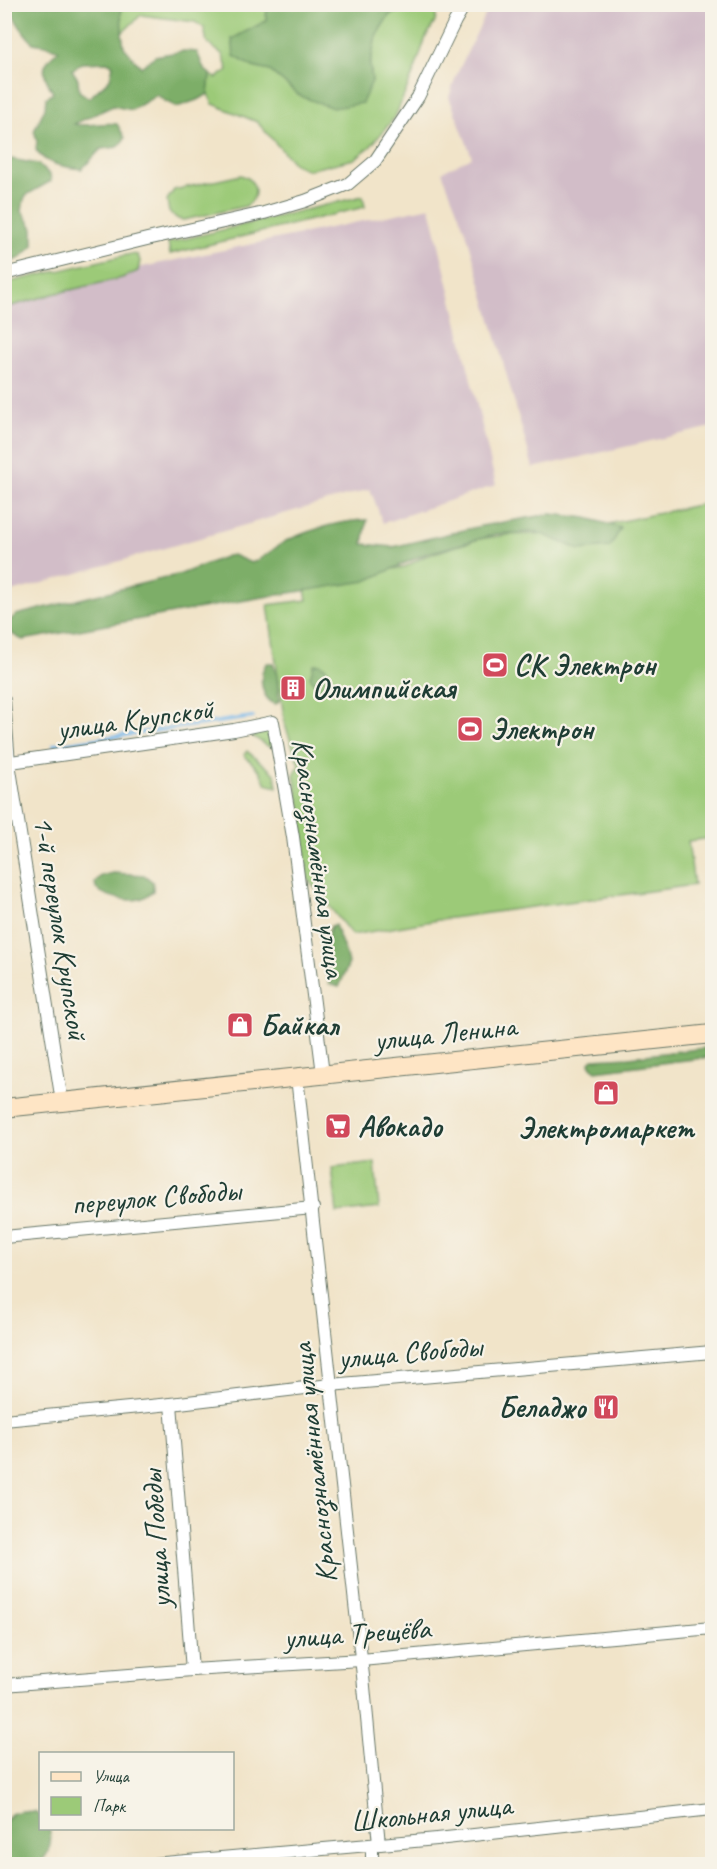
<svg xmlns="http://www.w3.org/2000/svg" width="717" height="1869" font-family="Caveat,sans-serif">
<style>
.industrial{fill:#d2bdc8}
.green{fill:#9cca78;stroke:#5e8456;stroke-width:1.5}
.forest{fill:#7dae68;stroke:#4e764e;stroke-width:1.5;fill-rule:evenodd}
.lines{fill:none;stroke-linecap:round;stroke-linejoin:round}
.stream{stroke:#73b6e9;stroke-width:4}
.street-casing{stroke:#687768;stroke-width:14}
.secondary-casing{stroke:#687768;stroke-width:20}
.street{stroke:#fff;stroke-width:12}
.secondary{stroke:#fee5c5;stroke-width:18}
.labels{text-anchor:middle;stroke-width:4.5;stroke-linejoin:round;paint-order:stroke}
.poi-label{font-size:30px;font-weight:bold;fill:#1f3d34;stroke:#f7f3e8;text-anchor:start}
.street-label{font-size:30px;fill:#1f3d34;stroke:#f7f3e8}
</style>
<rect width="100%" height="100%" fill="#f7f3e8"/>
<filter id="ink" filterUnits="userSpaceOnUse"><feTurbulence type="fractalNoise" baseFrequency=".0167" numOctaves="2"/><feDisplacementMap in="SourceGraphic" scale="12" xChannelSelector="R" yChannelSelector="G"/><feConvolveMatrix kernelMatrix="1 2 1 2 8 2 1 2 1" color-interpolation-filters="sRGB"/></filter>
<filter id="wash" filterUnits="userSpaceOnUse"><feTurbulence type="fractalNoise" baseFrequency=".008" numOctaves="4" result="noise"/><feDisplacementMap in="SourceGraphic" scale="24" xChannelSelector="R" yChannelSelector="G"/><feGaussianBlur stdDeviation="1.35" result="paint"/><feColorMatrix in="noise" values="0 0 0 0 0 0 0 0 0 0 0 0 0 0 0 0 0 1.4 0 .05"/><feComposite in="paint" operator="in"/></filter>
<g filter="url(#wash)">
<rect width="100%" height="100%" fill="#f1e4c9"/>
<g class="industrial">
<polygon points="490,5 712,5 712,427 533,468 467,235 442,172 472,157 449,97 456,76"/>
<polygon points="430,207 496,485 383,523 370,489 5,594 5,307 12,300 142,267"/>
</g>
<g class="green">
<polygon points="125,4 262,5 267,7 266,21 232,39 253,67 270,71 300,96 372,81 370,65 376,36 389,15 407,8 438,5 435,22 426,37 415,69 395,117 370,147 354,159 308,170 294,164 257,122 213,104 208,94 210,74 216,78 228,70 222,54 207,43 204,28 195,22 141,15 122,33 121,10"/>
<path d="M241 175C257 180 260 197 246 206L184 220 178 219 169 212 167 200 174 190Z"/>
<polygon points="363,196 365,207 170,254 168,243"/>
<polygon points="131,254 138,255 140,261 138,271 122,278 53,294 5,308 5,283"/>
<polygon points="712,502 712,838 688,841 694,885 444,919 352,935 307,878 301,813 294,775 299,764 285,725 268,605 307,600 304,584 405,567 425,556 479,539 506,535 566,533"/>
<polygon points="264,730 269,731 274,748 266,745 251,735 251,732"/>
<polygon points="247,751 275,774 277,787 266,784 260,771 244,755"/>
<polygon points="375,1163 379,1208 337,1213 332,1168"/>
</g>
<g class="forest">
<path d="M9 5H125L121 10 122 33 124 47 141 67 155 56 184 51 197 52 204 69 210 74 208 94 200 99 177 107 165 101 157 95 132 110 113 106 74 124C87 127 103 122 117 124L125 138 118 147 101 149 82 169C65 167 45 165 36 150L37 140 34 131 45 108 46 98 53 93C42 72 39 65 59 50L45 45 33 43C22 31 14 20 9 5ZM107 62 113 65 110 79 89 98 79 91 78 79 72 70 82 63Z"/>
<polygon points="262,5 262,4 427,5 407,8 389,15 376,36 370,65 372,81 362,103 333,108 300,96 270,71 253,67 234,56 232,39 266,21 267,7"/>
<polygon points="11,159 38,164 50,175 51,181 28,194 24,199 22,211 33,228 33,246 20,258 5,264 5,161"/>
<path d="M551 514 587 518 621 528 610 547 580 550 537 532 497 534 425 554 366 581 258 598 23 640C9 634 1 626 16 615L181 574 227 556 233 555 251 563C266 558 276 545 290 539 313 529 342 521 367 520L363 544 393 547 481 526Z"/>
<path d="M267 663H273L277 676 279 701 276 704C261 700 257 674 267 663Z"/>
<polygon points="314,664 320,664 327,669 329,678 324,689 316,687 310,677"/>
<path d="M113 873 144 875 153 882V891C149 894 145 898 140 899 126 902 107 897 96 889L95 882 101 876Z"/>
<path d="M335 925 349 963 339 987 329 984C326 966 323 942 331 926Z"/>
<polygon points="705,1048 712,1049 712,1056 711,1057 596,1071 591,1067 590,1062 593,1059 629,1057"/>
<path d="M21 1811 35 1812 40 1816V1828L49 1829C53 1841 49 1861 34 1864 25 1866 14 1865 5 1864V1821L11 1814Z"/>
</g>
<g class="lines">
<polyline class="stream" points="54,745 253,717"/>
</g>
</g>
<g filter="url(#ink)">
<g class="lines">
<defs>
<g id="street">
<polyline points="4,274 147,239 264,213 305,201 348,184 375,161 418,97 455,21 465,4"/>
<polyline points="4,700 9,763 62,1102"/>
<polyline points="4,763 234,730 273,722 293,837 323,1074"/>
<polyline points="297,1077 363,1676 379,1844"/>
<polyline points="4,1237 313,1208"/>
<polyline points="171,1404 192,1670"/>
<polyline points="4,1420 171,1404 330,1385 712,1352"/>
<polyline points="4,1685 192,1670 361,1660 712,1628"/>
<polyline points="372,1845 372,1864"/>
<polyline points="153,1864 437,1839 712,1809"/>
</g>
<polyline id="secondary" points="4,1108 712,1034"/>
</defs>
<use href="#street" class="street-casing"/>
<use href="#secondary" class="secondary-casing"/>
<use href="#street" class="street"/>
<use href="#secondary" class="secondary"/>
</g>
</g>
<defs>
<symbol id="stadium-square" viewBox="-11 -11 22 22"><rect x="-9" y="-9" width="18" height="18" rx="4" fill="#d1495b" stroke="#f7f3e8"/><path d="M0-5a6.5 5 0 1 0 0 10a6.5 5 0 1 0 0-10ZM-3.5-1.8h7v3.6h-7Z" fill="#fff"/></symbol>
<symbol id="building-square" viewBox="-11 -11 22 22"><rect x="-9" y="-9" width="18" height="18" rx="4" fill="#d1495b" stroke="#f7f3e8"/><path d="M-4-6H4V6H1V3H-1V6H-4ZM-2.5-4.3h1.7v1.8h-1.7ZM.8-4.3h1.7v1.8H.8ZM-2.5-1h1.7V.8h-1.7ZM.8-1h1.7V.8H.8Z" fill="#fff"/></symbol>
<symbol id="shop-square" viewBox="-11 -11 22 22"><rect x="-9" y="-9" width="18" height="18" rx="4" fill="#d1495b" stroke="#f7f3e8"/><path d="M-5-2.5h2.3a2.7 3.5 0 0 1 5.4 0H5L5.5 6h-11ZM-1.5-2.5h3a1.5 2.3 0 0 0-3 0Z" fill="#fff"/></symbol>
<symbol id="supermarket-square" viewBox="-11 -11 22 22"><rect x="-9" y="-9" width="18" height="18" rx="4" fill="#d1495b" stroke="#f7f3e8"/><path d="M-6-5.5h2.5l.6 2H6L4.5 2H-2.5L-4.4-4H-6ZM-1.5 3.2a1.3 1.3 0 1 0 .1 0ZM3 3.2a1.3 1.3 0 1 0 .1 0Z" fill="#fff"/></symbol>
<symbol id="restaurant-square" viewBox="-11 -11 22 22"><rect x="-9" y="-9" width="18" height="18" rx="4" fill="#d1495b" stroke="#f7f3e8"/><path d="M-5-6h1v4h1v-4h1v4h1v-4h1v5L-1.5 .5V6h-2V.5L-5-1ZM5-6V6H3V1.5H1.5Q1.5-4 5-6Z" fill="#fff"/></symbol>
</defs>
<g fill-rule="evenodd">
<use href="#stadium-square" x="480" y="650" width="30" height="30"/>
<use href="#building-square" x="278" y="673" width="30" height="30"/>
<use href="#stadium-square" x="455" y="714" width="30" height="30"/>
<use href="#shop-square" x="225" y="1010" width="30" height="30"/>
<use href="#shop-square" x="591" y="1078" width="30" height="30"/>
<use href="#supermarket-square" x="323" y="1111" width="30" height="30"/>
<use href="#restaurant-square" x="591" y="1392" width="30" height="30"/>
</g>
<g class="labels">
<g class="poi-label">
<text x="514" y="675">СК Электрон</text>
<text x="312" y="698">Олимпийская</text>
<text x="490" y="739">Электрон</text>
<text x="260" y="1035">Байкал</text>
<text x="358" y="1136">Авокадо</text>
<text x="606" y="1138" text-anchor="middle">Электромаркет</text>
<text x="586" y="1417" text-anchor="end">Беладжо</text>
</g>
<g class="street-label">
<text transform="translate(135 719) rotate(-8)" y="10">улица Крупской</text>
<text transform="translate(319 858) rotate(82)" y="10">Краснознамённая улица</text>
<text transform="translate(61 928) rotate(81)" y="10">1-й переулок Крупской</text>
<text transform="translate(445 1033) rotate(-6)" y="10">улица Ленина</text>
<text transform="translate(156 1197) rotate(-5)" y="10">переулок Свободы</text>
<text transform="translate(410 1352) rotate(-5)" y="10">улица Свободы</text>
<text transform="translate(314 1463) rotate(-96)" y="10">Краснознамённая улица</text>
<text transform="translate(156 1539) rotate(-94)" y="10">улица Победы</text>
<text transform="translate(357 1633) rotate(-4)" y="10">улица Трещёва</text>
<text transform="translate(431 1813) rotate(-6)" y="10">Школьная улица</text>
</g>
</g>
<rect width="717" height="1869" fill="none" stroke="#f7f3e8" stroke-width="24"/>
<rect x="39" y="1752" width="195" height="78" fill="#f7f3e8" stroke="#a1aaa0" stroke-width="1.5"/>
<rect x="51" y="1772" width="30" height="9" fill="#fee5c5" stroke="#a1aaa0" stroke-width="1.5"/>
<text x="93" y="1782" font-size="18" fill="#1f3d34">Улица</text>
<rect x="51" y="1797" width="30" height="18" fill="#9cca78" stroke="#a1aaa0" stroke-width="1.5"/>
<text x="93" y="1812" font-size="18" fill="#1f3d34">Парк</text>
</svg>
